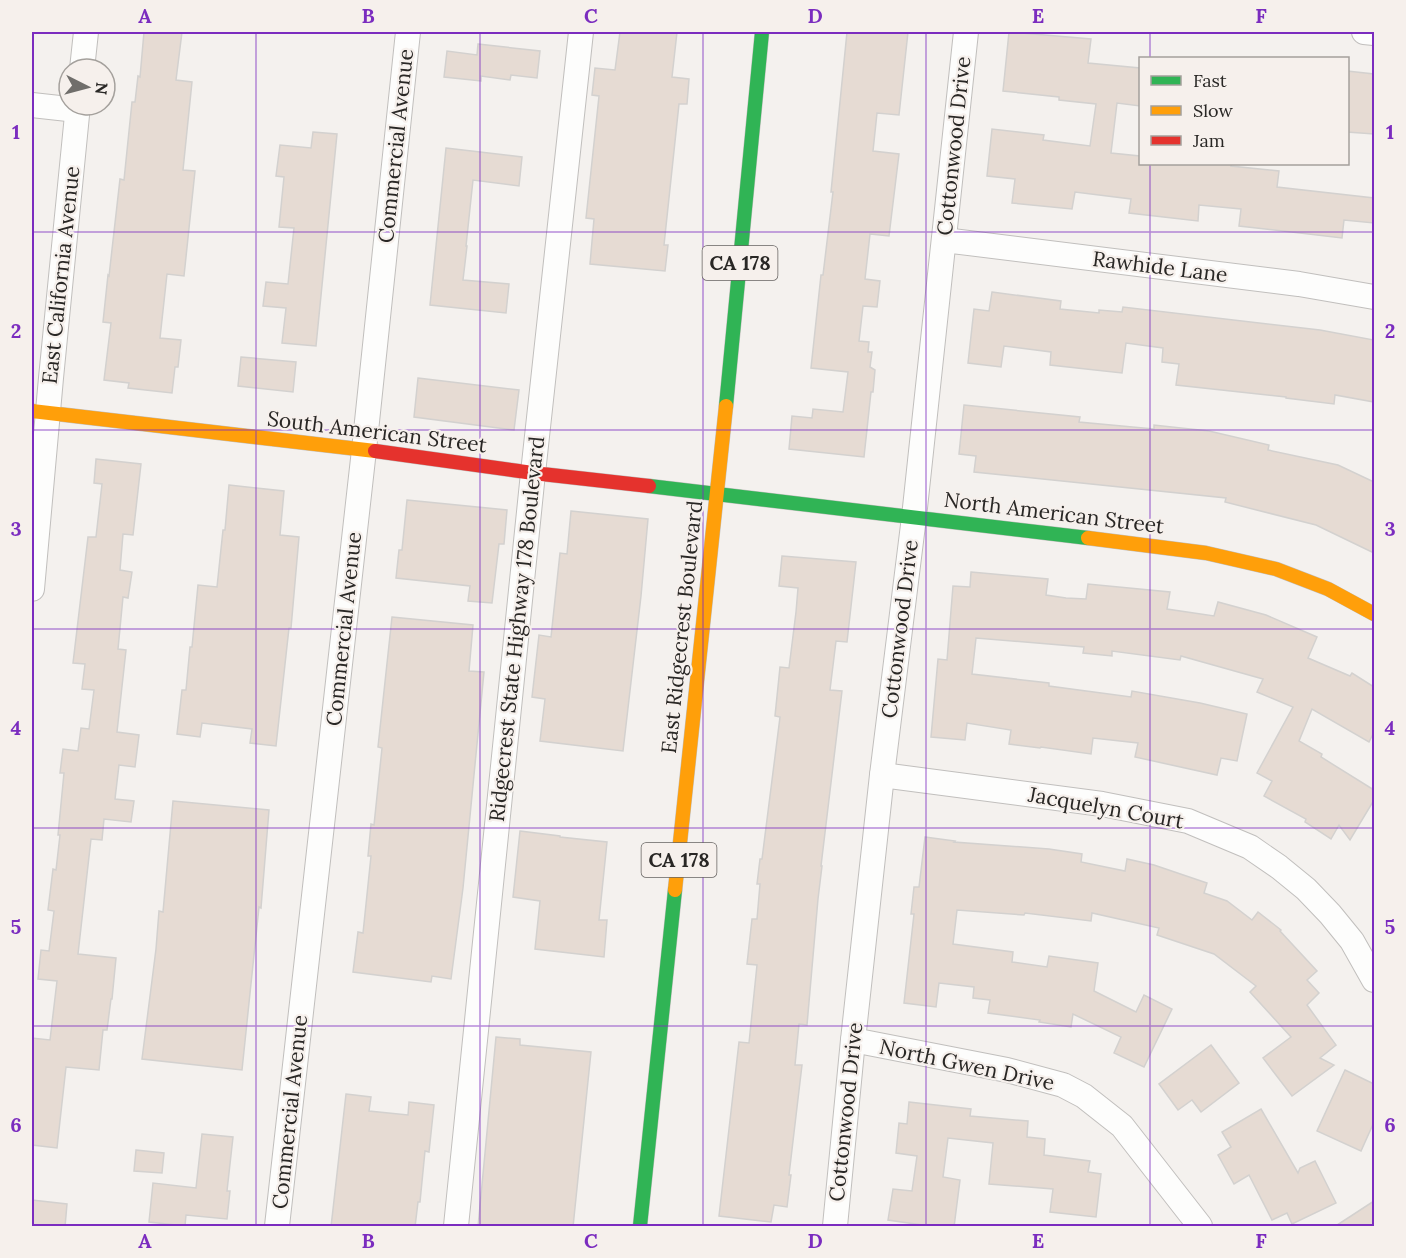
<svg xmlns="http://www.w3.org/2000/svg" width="1406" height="1258" font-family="Lora,serif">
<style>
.building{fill:#e6dbd3;stroke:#d3d1cf;stroke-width:1.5}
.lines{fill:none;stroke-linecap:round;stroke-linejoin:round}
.street-casing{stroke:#c1bfbd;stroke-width:26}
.fast-casing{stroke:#c1bfbd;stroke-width:15}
.slow-casing{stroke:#c1bfbd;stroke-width:15}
.jam-casing{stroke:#c1bfbd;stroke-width:15}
.street{stroke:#fdfdfc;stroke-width:24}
.fast{stroke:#30b455;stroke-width:14}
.slow{stroke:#ff9f0a;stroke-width:14}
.jam{stroke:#e5322d;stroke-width:14}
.grid{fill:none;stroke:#7b2cbf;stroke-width:1.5;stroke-opacity:0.55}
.labels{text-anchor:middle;stroke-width:4.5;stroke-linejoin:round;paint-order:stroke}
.shield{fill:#f6f0ec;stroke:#666361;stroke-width:1.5}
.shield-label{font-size:20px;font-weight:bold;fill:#292725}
.street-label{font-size:21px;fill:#292725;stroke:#f6f0ec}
.neatline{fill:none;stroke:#7b2cbf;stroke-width:2}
.grid-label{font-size:20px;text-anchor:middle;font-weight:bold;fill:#7b2cbf}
</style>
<rect width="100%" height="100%" fill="#f4f1ee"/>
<g class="building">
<polygon points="144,32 182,32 176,80 192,82 183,170 195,171 184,276 167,274 160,338 181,340 178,367 175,367 172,393 128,388 129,383 104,380 111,323 103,322 108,275 109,276 120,179 124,180 132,102 135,102 138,76 140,77"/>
<polygon points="620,32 677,32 672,77 689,79 687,104 679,104 664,245 668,245 665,271 590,264 594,219 586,218 599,96 592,95 595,68 615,70"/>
<polygon points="847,32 908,32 899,115 877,113 873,151 899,154 889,236 870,234 865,279 880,281 877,307 863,306 859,341 869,342 868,352 872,352 870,367 875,370 873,392 871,392 864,457 789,449 792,416 812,418 813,409 843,412 848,372 811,368 821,275 823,275 833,192 831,192"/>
<polygon points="1009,32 1091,39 1088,63 1140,68 1140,106 1117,103 1111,153 1140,156 1140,164 1232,164 1231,166 1279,171 1277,187 1374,198 1374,223 1344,220 1342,238 1239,226 1241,209 1199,205 1198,221 1129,213 1131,199 1075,192 1072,209 1012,203 1015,179 987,176 992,129 1044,135 1043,140 1090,146 1096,104 1059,100 1059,97 1003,91"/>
<polygon points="478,44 540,51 537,78 511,75 510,80 481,76 481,81 444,77 447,51 477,55"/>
<polygon points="1347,71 1374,74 1374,134 1347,132"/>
<polygon points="313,132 337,134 316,346 282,343 286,308 263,306 266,282 288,284 294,228 279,227 284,177 276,176 280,145 311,148"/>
<polygon points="446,148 522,157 519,186 473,180 466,246 467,246 463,280 509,284 506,313 430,305"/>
<polygon points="992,292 1061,301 1060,309 1099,313 1099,310 1122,312 1123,307 1320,330 1374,340 1374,402 1335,395 1334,404 1286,398 1286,397 1176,385 1179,364 1162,362 1163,348 1126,343 1122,373 1050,365 1051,352 1004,346 1001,367 968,363 974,309 989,311"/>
<polygon points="241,357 296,362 293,392 238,386"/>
<polygon points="418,378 519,390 514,430 414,417"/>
<polygon points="964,405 1080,417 1079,422 1154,429 1154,425 1209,431 1269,445 1268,450 1338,465 1374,482 1374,553 1316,525 1225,502 1226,498 974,472 976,456 959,454"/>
<polygon points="96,459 141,464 133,535 123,534 120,570 132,572 128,598 123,597 118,649 126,650 117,732 139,735 135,767 119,765 115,799 134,801 131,822 104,819 102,840 91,839 78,954 116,958 112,999 111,999 107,1030 103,1030 99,1070 66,1067 57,1148 32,1145 32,1038 50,1040 57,981 38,979 41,950 49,951 54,911 48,910 53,869 56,870 60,835 58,835 64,773 60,773 63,749 78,751 81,728 89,729 94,690 82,689 85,664 73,663 88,537 96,537 102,484 94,483"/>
<polygon points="229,485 284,491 280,535 299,537 291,628 289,628 276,746 250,743 252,729 202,723 200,737 177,734 182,690 186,690 190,647 192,647 198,585 217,587 223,530 225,530"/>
<polygon points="407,500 507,510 504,544 499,544 492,603 468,601 470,586 396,578 399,550 402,550"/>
<polygon points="571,511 648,519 641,596 623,751 540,741 545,699 532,697 539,635 551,637 560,553 567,554"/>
<polygon points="782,556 856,562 847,642 836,641 830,690 842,691 821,866 822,866 818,899 807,1025 799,1024 795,1065 802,1065 789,1175 791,1175 787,1207 774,1205 771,1222 719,1216 739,1042 749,1043 757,965 747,964 752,919 757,919 760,884 757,884 760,859 762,859 780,717 775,716 780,667 789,668 796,612 798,588 779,586"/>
<polygon points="971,572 1048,579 1046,595 1066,598 1086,599 1088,584 1170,592 1167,609 1214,616 1218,602 1266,615 1317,637 1308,658 1350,676 1352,673 1374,687 1374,732 1369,742 1312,709 1299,741 1322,754 1321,757 1374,790 1374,800 1350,840 1339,825 1331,839 1305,822 1306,819 1264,796 1272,781 1257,773 1293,707 1257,692 1263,679 1181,656 1180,660 1112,651 1112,656 1083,653 1084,647 976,638 972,674 1049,683 1049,686 1131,697 1132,691 1200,703 1247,714 1237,761 1221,758 1217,775 1135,757 1138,743 1093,738 1091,754 1041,747 1040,748 1009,744 1011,730 967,723 965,740 931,737 938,659 947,660 953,586 970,587"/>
<polygon points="392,617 473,625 469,671 484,672 463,888 451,979 432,976 431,982 353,972 358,932 363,933 371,856 368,856 371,824 374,825 382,748 378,747"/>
<polygon points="173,801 269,810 261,908 259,907 242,1070 142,1059 156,949 159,911 163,912"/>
<polygon points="520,831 560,836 560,837 607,842 599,920 607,920 604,957 535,949 540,901 513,897"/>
<polygon points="925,837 955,841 954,842 1049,849 1082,854 1081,862 1125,871 1127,859 1154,865 1207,883 1204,893 1227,901 1252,920 1258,912 1281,930 1280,931 1317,971 1307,980 1319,993 1307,1005 1336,1045 1320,1058 1334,1065 1292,1096 1263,1058 1291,1037 1250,992 1256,986 1214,954 1157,935 1159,928 1092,913 1091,921 1025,913 1024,915 957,910 953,944 1013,952 1012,962 1047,967 1049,956 1098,963 1094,991 1136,1012 1144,995 1172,1009 1144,1067 1114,1053 1121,1037 1073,1014 1071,1027 1039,1022 1040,1020 988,1013 990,1000 973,998 974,987 939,983 936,1007 904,1003 914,914 911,914 914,887 919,887"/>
<polygon points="496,1037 520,1039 520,1045 591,1052 573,1227 478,1227"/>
<polygon points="1211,1045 1239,1083 1201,1112 1192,1100 1178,1110 1159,1084"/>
<polygon points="1345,1070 1374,1084 1374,1122 1361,1151 1317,1131"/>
<polygon points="346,1094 371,1097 369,1111 408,1115 409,1102 434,1105 429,1152 425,1151 420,1202 418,1202 415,1227 331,1227"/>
<polygon points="909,1102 971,1109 970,1116 1028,1121 1027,1137 1045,1139 1044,1155 1090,1161 1088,1172 1101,1174 1096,1217 1050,1212 1053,1189 989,1184 993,1143 948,1138 943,1177 960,1180 954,1227 936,1227 888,1220 893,1189 912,1191 917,1156 896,1153 899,1123 907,1124"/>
<polygon points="1261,1109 1298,1173 1300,1168 1315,1161 1336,1203 1292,1224 1287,1213 1272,1220 1249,1175 1234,1184 1218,1155 1231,1147 1222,1132"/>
<polygon points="202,1134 233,1137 227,1191 230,1191 227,1219 186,1215 185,1226 149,1222 153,1183 196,1188"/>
<polygon points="136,1150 164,1153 162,1173 134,1171"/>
<polygon points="32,1200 67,1204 65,1227 32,1227"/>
<polygon points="1374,1201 1374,1227 1334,1227"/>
</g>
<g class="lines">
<defs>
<g id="street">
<polyline points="1364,32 1374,33"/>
<polyline points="82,69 86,32"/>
<polyline points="32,105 77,110"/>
<polyline points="944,240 1299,284 1374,297"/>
<polyline points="32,589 51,378 78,105"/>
<polyline points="882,775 1102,804 1188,821 1250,847 1279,867 1306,889 1330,914 1352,941 1374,980"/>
<polyline points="853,1040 1007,1070 1063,1085 1084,1096 1122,1126 1200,1226"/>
<polyline points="277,1226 364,450 408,32"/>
<polyline points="456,1226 533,473 581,32"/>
<polyline points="835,1226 853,1040 882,775 914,517 966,32"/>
</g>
<g id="fast">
<polyline points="726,406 762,32"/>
<polyline points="649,486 1088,538"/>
<polyline points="640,1226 675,890"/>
</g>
<g id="slow">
<polyline points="32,411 375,451"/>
<polyline points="1088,538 1206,553 1276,569 1328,589 1374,614"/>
<polyline points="675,890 726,406"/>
</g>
<polyline id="jam" points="375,451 533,473 649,486"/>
</defs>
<use href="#street" class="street-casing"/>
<use href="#fast" class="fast-casing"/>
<use href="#slow" class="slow-casing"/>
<use href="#jam" class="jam-casing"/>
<use href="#street" class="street"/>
<use href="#fast" class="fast"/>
<use href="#slow" class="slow"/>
<use href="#jam" class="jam"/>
</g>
<path class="grid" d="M256 32V1226M480 32V1226M703 32V1226M926 32V1226M1150 32V58M1150 164V1226M32 232H1374M32 430H1374M32 629H1374M32 828H1374M32 1026H1374"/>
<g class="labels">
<g class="shield">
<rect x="702.5" y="246" width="75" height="34" rx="4.5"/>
<rect x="641.5" y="843" width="75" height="34" rx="4.5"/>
</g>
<g class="shield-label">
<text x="740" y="270">CA 178</text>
<text x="679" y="867">CA 178</text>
</g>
<g class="street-label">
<text transform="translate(396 146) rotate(-84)" y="7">Commercial Avenue</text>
<text transform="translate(954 146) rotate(-84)" y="7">Cottonwood Drive</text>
<text transform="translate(1160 267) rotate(7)" y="7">Rawhide Lane</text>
<text transform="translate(61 275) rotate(-84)" y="7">East California Avenue</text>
<text transform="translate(377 432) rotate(7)" y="7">South American Street</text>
<text transform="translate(1054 513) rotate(7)" y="7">North American Street</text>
<text transform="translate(682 627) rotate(-84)" y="7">East Ridgecrest Boulevard</text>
<text transform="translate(344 629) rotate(-84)" y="7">Commercial Avenue</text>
<text transform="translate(517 629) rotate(-84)" y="7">Ridgecrest State Highway 178 Boulevard</text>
<text transform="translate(900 629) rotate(-83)" y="7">Cottonwood Drive</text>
<text transform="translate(1106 808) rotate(10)" y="7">Jacquelyn Court</text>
<text transform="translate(967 1065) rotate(12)" y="7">North Gwen Drive</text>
<text transform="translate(290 1112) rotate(-84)" y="7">Commercial Avenue</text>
<text transform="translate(846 1112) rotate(-84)" y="7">Cottonwood Drive</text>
</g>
</g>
<rect width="1406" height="1258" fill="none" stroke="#f6f0ec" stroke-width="66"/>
<rect x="1139" y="57" width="210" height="108" fill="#f6f0ec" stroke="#a4a09c" stroke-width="1.5"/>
<rect x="1151" y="76" width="30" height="9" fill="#30b455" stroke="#a4a09c" stroke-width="1.5"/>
<text x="1193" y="87" font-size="18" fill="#292725">Fast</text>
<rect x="1151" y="106" width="30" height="9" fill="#ff9f0a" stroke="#a4a09c" stroke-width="1.5"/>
<text x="1193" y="117" font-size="18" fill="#292725">Slow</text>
<rect x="1151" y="136" width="30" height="9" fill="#e5322d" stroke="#a4a09c" stroke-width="1.5"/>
<text x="1193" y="147" font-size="18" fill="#292725">Jam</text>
<g transform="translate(87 87) rotate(96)"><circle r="28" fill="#f6f0ec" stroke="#a4a09c" stroke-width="1.5"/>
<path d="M0-4.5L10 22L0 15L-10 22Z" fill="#706e6b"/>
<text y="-9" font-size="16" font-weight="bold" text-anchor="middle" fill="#292725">N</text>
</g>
<rect x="33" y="33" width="1340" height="1192" class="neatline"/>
<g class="grid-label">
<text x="145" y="23">A</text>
<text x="368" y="23">B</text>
<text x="591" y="23">C</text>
<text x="815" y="23">D</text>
<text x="1038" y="23">E</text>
<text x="1261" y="23">F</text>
<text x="16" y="139">1</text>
<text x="1390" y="139">1</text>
<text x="16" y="338">2</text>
<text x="1390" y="338">2</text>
<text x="16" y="536">3</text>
<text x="1390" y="536">3</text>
<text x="16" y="735">4</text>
<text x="1390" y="735">4</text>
<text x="16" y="934">5</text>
<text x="1390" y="934">5</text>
<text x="16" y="1132">6</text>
<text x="1390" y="1132">6</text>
<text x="145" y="1248">A</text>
<text x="368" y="1248">B</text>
<text x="591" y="1248">C</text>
<text x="815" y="1248">D</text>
<text x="1038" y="1248">E</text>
<text x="1261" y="1248">F</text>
</g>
</svg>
